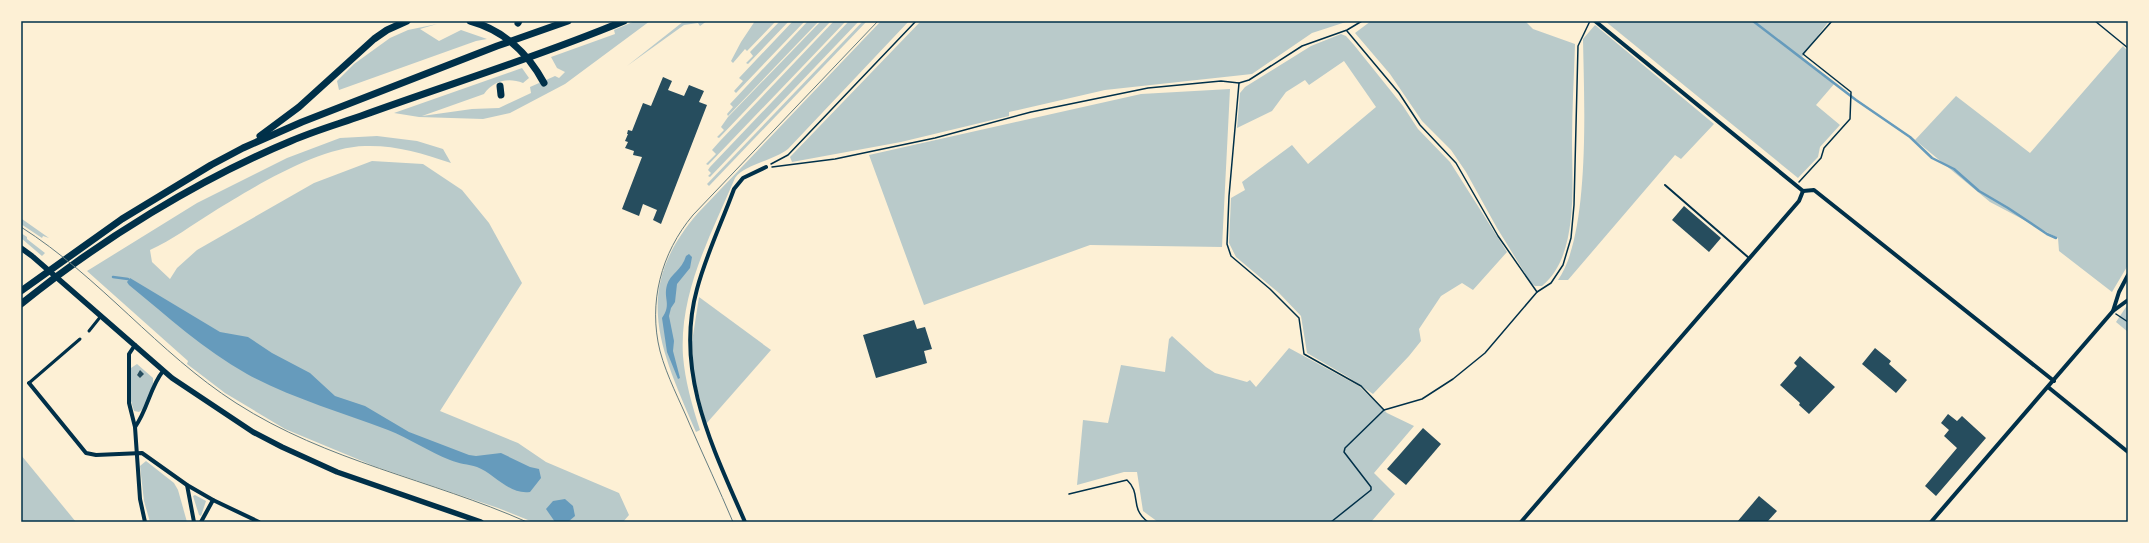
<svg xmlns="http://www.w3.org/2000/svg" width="2149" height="543" font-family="'Golos Text',sans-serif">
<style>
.green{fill:#b9caca}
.water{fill:#669bbc}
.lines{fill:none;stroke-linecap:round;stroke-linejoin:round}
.stream{stroke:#669bbc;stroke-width:2.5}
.building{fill:#264d5e}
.path{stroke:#003049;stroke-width:1.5}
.service{stroke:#003049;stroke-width:2}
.pedestrian{stroke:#003049;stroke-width:3}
.minor{stroke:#003049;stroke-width:4}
.secondary{stroke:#003049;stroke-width:5.5}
.motorway{stroke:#003049;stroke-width:7}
.tram{stroke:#657d81;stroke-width:1}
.neatline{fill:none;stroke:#003049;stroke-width:1.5}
</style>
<rect width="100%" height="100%" fill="#fdf0d5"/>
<g class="green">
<path d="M635 21H650L565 84 510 113 483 119 419 117 394 113 522 68 529 78 523 83C508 77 493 81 484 94L422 116 472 109 499 108 531 93 530 87 555 76 559 78 565 72 557 68 551 57 615 34 614 30Z"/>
<polygon points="684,21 707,21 700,26 698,23 684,25 627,66"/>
<polygon points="755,21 776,21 747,51 745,49 733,63 731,61 741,42"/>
<polygon points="780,21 789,21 748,64 746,63 753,56 750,52"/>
<polygon points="793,21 805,21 736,93 734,91 743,81 739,78"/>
<polygon points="808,21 819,21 728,116 727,114 733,107 730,104"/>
<polygon points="821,21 831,21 719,138 717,137 724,130 721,127 728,117"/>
<polygon points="834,21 846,21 708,165 706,164 716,154 712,150 720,141"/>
<polygon points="849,21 859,21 710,177 708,176 711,173 708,170 710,167"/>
<polygon points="863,21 867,21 709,186 707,184"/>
<path d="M881 21H909L788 149C773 161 745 164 735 178 711 235 679 292 683 356 685 381 692 405 700 430L696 432C661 350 630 291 698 213Z"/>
<polygon points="921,21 1349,21 1312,33 1252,74 1105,90 1009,112 1009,116 901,142 792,162 790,157"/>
<path d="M1371 21H1525L1533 29 1575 44C1574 77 1572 109 1572 142 1572 185 1579 256 1542 286H1535L1531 283 1497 228 1466 172 1451 150 1422 121 1390 74 1355 33Z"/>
<polygon points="1605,21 1829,21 1802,57 1835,83 1816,105 1840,125 1820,147 1818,157 1798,178"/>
<polygon points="437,24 420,29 439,41 461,30 487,39 476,41 339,90 337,81 354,64 390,38 408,30"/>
<path d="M1595 25 1714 124 1681 159 1675 155 1568 280H1558C1591 233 1584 98 1583 39Z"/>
<polygon points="1341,34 1346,36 1354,45 1403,106 1418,129 1450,162 1507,252 1473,290 1462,283 1441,296 1419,329 1421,341 1409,356 1373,394 1348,377 1307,353 1301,316 1279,293 1236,257 1229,243 1231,198 1245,190 1242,182 1292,145 1308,164 1376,107 1344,61 1309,85 1305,80 1286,92 1272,111 1237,128 1240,93 1245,87 1311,46"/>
<polygon points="2123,46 2128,51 2128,265 2112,292 2059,251 2058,238 1990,202 1915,140 1956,96 2030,153"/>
<polygon points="1230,89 1222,247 1090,245 924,305 869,155 1141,94"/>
<path d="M377 136 417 141 443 149 451 163C422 153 395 145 365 146 318 147 252 188 213 212 192 225 172 240 150 250L152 262 170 279 177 268 197 250 314 183 372 161 423 164 462 190 489 223 522 283 440 411 518 443 546 462 619 493 629 515 623 522H533L498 508 374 466 285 429 225 393 187 364 188 361 87 271 197 203 287 158 340 138Z"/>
<polygon points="21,219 22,219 49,238 43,236 42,238 21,224"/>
<polygon points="21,233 27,237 27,239 45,253 42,256 21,238"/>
<polygon points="699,297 771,350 706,424 693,371 692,342"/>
<polygon points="2128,304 2128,332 2116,322"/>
<polygon points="1172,336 1206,367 1215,373 1247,382 1250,380 1256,387 1289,348 1359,386 1387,413 1414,426 1374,473 1395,494 1371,522 1158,522 1143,511 1137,472 1124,472 1077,485 1083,420 1108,423 1121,365 1165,372 1169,339"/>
<path d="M137 364 153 378C154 389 149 405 139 412L134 411 131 401V368Z"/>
<polygon points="21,455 76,522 21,522"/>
<polygon points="146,461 174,483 178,490 187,522 150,522 144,501 140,466"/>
<polygon points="195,495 206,501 201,516 199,515 193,496"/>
</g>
<g class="water">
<path d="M689 254 692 257 690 268 677 284 675 302 671 308 669 316 674 341 673 351 680 378 678 379 667 352 662 318C672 304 663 299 667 285 670 274 682 270 686 256Z"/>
<path d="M130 278 220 332 248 337 272 353 310 373 335 396 365 406 409 432 469 455 476 456 501 453 530 467 539 469 541 478 530 492C509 495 495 474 477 467 468 464 459 464 450 460 429 452 409 438 388 430 341 412 291 398 247 374 204 350 167 316 129 285L127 282Z"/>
<polygon points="565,499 573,506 575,516 568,522 555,522 546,509 553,501"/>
</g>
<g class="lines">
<g class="stream">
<polyline points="1753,21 1856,100 1910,137 1932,158 1954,169 1979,191 2008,208 2047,234 2056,238"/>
<polyline points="113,277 128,279"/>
</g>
</g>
<g class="building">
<polygon points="663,77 672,81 668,90 684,96 689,85 704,91 699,102 707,105 661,224 653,220 657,210 643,204 639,216 622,209 642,157 633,155 634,151 625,148 628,142 625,141 628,134 627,134 628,130 632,131 643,103 651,106"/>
<polygon points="1684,206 1721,238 1709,252 1672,220"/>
<polygon points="914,320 917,329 925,327 932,349 924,351 927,363 876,378 863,335"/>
<polygon points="1875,348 1891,361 1889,364 1907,380 1896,393 1862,364"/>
<polygon points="1800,356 1835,387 1809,414 1799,405 1800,403 1780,385 1797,366 1794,363"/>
<polygon points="140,370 144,374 140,378 137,375"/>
<polygon points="1948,414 1957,421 1962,416 1986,438 1936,496 1925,486 1957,448 1944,436 1949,430 1941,423"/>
<polygon points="1423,428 1441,444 1406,485 1387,469"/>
<polygon points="1759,496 1777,511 1767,522 1737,522"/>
</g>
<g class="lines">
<g class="path">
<polyline points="2095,21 2128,48"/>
<polyline points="1347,31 1399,93 1420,125 1456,163 1498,236 1537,292"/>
<polyline points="1239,83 1229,196 1227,244 1231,256 1270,289 1299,318 1304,354 1361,386 1384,410"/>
<polyline points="771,164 788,155 916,21"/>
<polyline points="772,167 835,159 935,138 1031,112 1148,88 1221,81 1239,83 1249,80 1302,46 1347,30 1362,21"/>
<polyline points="1799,182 1821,158 1824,148 1850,119 1851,92 1803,54 1832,21"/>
<polyline points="2116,314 2128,322"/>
<path d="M1069 494 1127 480C1142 494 1129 508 1148 522"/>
<polyline points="1331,522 1371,490 1371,487 1344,452 1345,448 1384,410 1422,399 1453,379 1485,353 1537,292 1551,283 1563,265 1571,238 1574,205 1578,46 1590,21"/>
</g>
<polyline class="service" points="1665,185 1749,258"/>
<g class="pedestrian">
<polyline points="89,331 101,316"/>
<polyline points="29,383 80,339"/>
</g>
<g class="minor">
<polyline points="1595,21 1803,191 1814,190 2054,381"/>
<polyline points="2113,311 2119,292 2128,275"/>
<polyline points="135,345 129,354 129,403 135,427 140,499 145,522"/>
<polyline points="29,383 86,453 96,455 142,453 187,485 213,500 259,522"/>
<polyline points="2048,387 2128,452"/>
<path d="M135 427C148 409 150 387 163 371"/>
<polyline points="187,485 194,522"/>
<polyline points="201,522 213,500"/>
<path d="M745 522C713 448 674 372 697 289 706 255 722 222 734 189L743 178 766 167"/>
<polyline points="1521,522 1799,201 1803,191"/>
<polyline points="1931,522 2113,311 2128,300"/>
</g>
<polyline class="secondary" points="21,248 32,256 172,378 253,432 282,447 337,472 481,522"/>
<g class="motorway">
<path d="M470 21C503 30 528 53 544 83"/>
<polyline points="518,23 519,21"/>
<polyline points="500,86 501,95"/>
<polyline points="260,136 299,107 374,39 387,30 407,21"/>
<polyline points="21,291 122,219 211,165 243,148 302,122 497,46 568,21"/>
<path d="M21 304C99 241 199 179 291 141 314 131 338 124 361 116 449 84 538 57 624 21"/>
</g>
<g class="tram">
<path d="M21 227C100 277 158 353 236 403 328 462 430 479 527 522"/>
<path d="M733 522C719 489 704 457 690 425 680 401 667 377 660 351 648 303 661 253 693 215L878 21"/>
</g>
</g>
<rect width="2149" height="543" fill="none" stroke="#fdf0d5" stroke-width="44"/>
<rect x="22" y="22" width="2105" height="499" class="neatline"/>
</svg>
